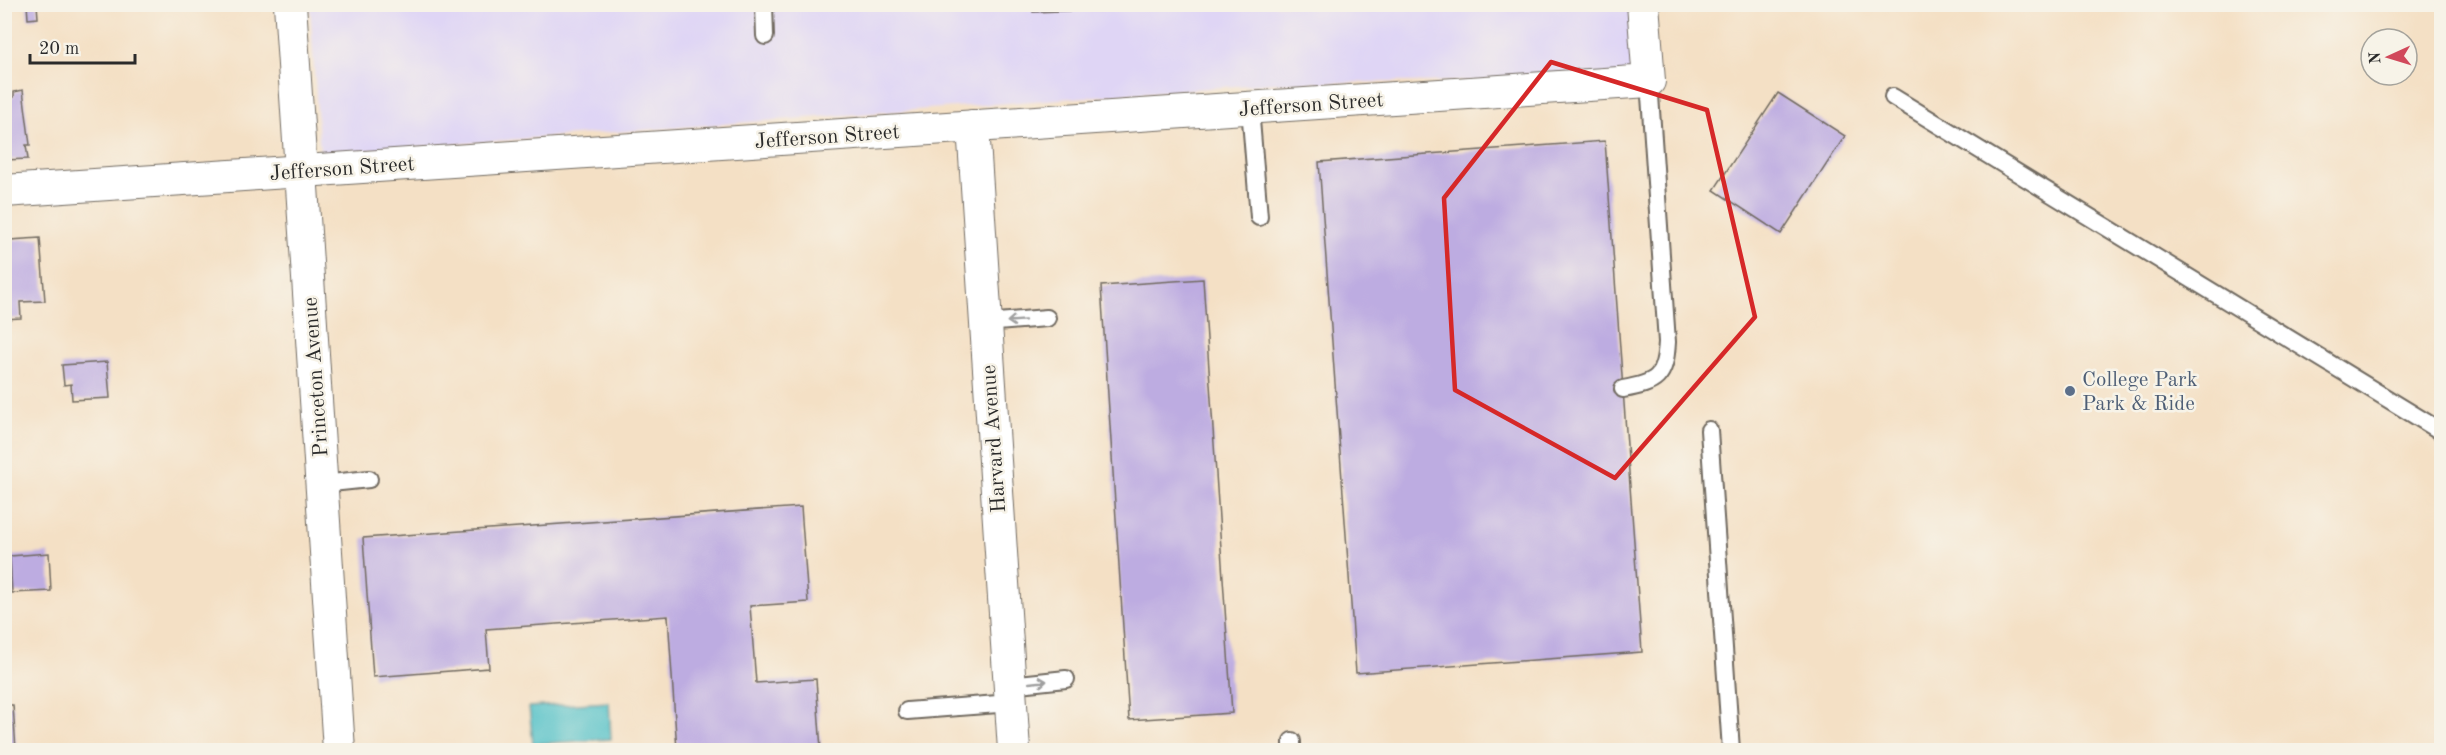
<svg xmlns="http://www.w3.org/2000/svg" width="2446" height="755" font-family="'Old Standard TT',serif">
<style>
.built{fill:#dfd5f5}
.water{fill:#53c1c8;stroke:#3f767a;stroke-width:1.5}
.building{fill:#bdace1}
.lines{fill:none;stroke-linecap:round;stroke-linejoin:round}
.lane-casing{stroke:#716a61;stroke-width:20}
.street-casing{stroke:#716a61;stroke-width:34}
.lane{stroke:#fff;stroke-width:16}
.street{stroke:#fff;stroke-width:32}
.oneway{stroke:#a0a0a0}
.marked{fill:none;stroke:#d62828;stroke-width:4.5;stroke-linejoin:round}
.service-dot{fill:#5c6f8a;stroke:#f7f3e8;stroke-width:2}
.labels{text-anchor:middle;stroke-width:5;stroke-linejoin:round;paint-order:stroke}
.street-label{font-size:21px;fill:#2b2b2b;stroke:#f7f3e8}
.service-label{font-size:21px;fill:#4e5e75;stroke:#f7f3e8;text-anchor:start}
</style>
<rect width="100%" height="100%" fill="#f7f3e8"/>
<filter id="ink" filterUnits="userSpaceOnUse"><feTurbulence type="fractalNoise" baseFrequency=".0167" numOctaves="2"/><feDisplacementMap in="SourceGraphic" scale="12" xChannelSelector="R" yChannelSelector="G"/><feConvolveMatrix kernelMatrix="1 2 1 2 8 2 1 2 1" color-interpolation-filters="sRGB"/></filter>
<filter id="wash" filterUnits="userSpaceOnUse"><feTurbulence type="fractalNoise" baseFrequency=".008" numOctaves="4" result="noise"/><feDisplacementMap in="SourceGraphic" scale="24" xChannelSelector="R" yChannelSelector="G"/><feGaussianBlur stdDeviation="1.35" result="paint"/><feColorMatrix in="noise" values="0 0 0 0 0 0 0 0 0 0 0 0 0 0 0 0 0 1.4 0 .05"/><feComposite in="paint" operator="in"/></filter>
<g filter="url(#wash)">
<rect width="100%" height="100%" fill="#f4e0c5"/>
<polygon class="built" points="310,5 1636,5 1644,80 1276,83 320,154"/>
<polygon class="water" points="609,702 611,739 533,744 529,707"/>
<g id="blocks">
<g class="building">
<polygon points="27,4 37,4 38,18 28,19"/>
<polygon points="1032,4 1206,4 1206,6 1033,12"/>
<polygon points="23,90 30,145 26,145 28,159 4,160 4,98 14,97 14,92"/>
<polygon points="1778,93 1845,136 1781,234 1714,190"/>
<polygon points="1605,141 1642,652 1356,673 1319,162"/>
<polygon points="40,238 45,301 20,302 21,318 4,319 4,250 10,250 10,240"/>
<polygon points="1203,279 1232,713 1129,720 1101,286"/>
<polygon points="107,362 110,398 72,400 71,384 64,385 62,365"/>
<polygon points="801,507 808,602 750,606 756,683 816,679 821,750 677,750 668,616 486,629 489,668 373,677 363,538"/>
<polygon points="49,553 51,591 12,593 10,556"/>
<polygon points="4,705 13,705 16,750 4,750"/>
</g>
</g>
</g>
<g filter="url(#ink)">
<use href="#blocks" fill-opacity="0" stroke="#716a61" stroke-width="1.5"/>
<g class="lines">
<defs>
<g id="lane">
<polyline points="764,4 765,36"/>
<polyline points="1893,97 2442,432"/>
<polyline points="1250,108 1259,217"/>
<polyline points="985,323 1047,318"/>
<path d="M1623 389C1657 383 1665 378 1667 342L1649 81"/>
<polyline points="1709,430 1731,750"/>
<polyline points="322,484 369,479"/>
<polyline points="1009,685 1066,679"/>
<polyline points="907,711 1011,703"/>
<polyline points="1292,741 1292,750"/>
</g>
<g id="street">
<polyline points="290,4 339,750"/>
<polyline points="973,126 1014,750"/>
<polyline points="4,191 1649,81 1643,4"/>
</g>
</defs>
<use href="#lane" class="lane-casing"/>
<use href="#street" class="street-casing"/>
<use href="#lane" class="lane"/>
<use href="#street" class="street"/>
</g>
<defs><path id="oneway-shaft" d="M-6 0H5M1.5-3L5.5 0L1.5 3" fill="none" stroke-width="1.6" stroke-linecap="round" stroke-linejoin="round" transform="scale(1.5)"/></defs>
<g class="oneway">
<use href="#oneway-shaft" transform="translate(1016 321) rotate(176)"/>
<use href="#oneway-shaft" transform="translate(1038 682) rotate(-6)"/>
</g>
</g>
<path class="marked" d="M1551 62 1707 110 1755 317 1615 478 1455 390 1444 198Z"/>
<circle class="service-dot" cx="2070" cy="391" r="6"/>
<g class="labels">
<g class="street-label">
<text transform="translate(1311 104) rotate(-4)" y="7">Jefferson Street</text>
<text transform="translate(827 136) rotate(-4)" y="7">Jefferson Street</text>
<text transform="translate(342 168) rotate(-4)" y="7">Jefferson Street</text>
<text transform="translate(315 377) rotate(-94)" y="7">Princeton Avenue</text>
<text transform="translate(993 439) rotate(-94)" y="7">Harvard Avenue</text>
</g>
<g class="service-label">
<text x="2082" y="386">College Park<tspan x="2082" dy="24">Park &amp; Ride</tspan></text>
</g>
</g>
<rect width="2446" height="755" fill="none" stroke="#f7f3e8" stroke-width="24"/>
<g transform="translate(2389 57) rotate(266)"><circle r="28" fill="#f7f3e8" stroke="#a5a39c" stroke-width="1.5"/>
<path d="M0-4.5L10 22L0 15L-10 22Z" fill="#d1495b"/>
<text y="-9" font-size="16" font-weight="bold" text-anchor="middle" fill="#2b2b2b">N</text>
</g>
<path d="M30 54v9h105v-9" fill="none" stroke="#2b2b2b" stroke-width="3"/>
<text x="39" y="54" font-size="18" fill="#2b2b2b" stroke="#f7f3e8" stroke-width="4.5" paint-order="stroke">20 m</text>
</svg>
